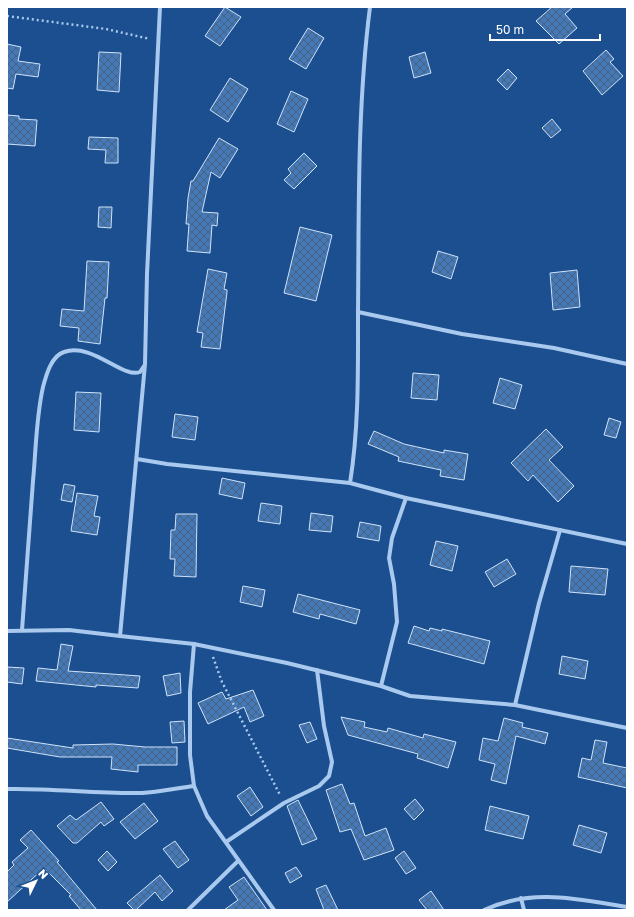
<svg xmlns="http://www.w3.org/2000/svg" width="634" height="917" font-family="'Golos Text',sans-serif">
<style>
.building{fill:url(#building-cross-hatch);stroke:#cfe3fa}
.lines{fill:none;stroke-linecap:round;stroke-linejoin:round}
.path{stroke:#a9c9ee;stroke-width:2.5;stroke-dasharray:2 3;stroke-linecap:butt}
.minor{stroke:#a9c9ee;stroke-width:4}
</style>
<defs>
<pattern id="building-cross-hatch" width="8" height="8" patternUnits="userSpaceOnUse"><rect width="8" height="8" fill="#4478b7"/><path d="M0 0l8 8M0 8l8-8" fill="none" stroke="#486282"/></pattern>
</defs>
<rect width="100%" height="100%" fill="#1b4f8f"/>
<g class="building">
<polygon points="225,7 241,17 220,46 205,36"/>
<polygon points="552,7 573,7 565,14 577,28 559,44 536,21"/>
<polygon points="308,28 324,38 306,69 289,59"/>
<polygon points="7,44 21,47 18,61 40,64 38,77 16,74 13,89 7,88"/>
<polygon points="606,50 614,59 610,62 623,76 602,95 583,71"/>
<polygon points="99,52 121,53 119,92 97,90"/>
<polygon points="425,52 431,73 414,78 409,57"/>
<polygon points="508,69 517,78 507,90 497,80"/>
<polygon points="230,78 248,89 228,122 210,110"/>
<polygon points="291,91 308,99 294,132 277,124"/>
<polygon points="7,115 19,116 19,119 37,120 35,146 7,144"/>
<polygon points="552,119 561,130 551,138 542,128"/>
<polygon points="89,137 118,138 118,163 105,163 106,150 88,149"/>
<polygon points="219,138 238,149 220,178 211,172 202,212 218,213 217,226 212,225 210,253 187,251 189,224 186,224 188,198 191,181 193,181"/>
<polygon points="304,153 317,166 294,189 284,180 291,173 288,169"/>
<polygon points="99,207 112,207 111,228 98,227"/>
<polygon points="300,227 332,235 316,301 284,293"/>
<polygon points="438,251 458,257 451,279 432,272"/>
<polygon points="87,261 109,262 107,298 105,298 100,344 78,341 79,328 60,326 62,309 84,311"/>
<polygon points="208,269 227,273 224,289 227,290 227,292 220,349 201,347 203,333 197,332"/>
<polygon points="577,270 580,307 553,310 550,273"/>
<polygon points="413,373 439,375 437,400 411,398"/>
<polygon points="500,378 522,385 515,409 493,403"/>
<polygon points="76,392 101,393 99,432 74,430"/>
<polygon points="175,414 198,417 195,440 172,437"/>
<polygon points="609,418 621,422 616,438 604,435"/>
<polygon points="546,429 563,447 549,460 574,486 558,502 533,475 528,481 511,463"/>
<polygon points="374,431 404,444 444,453 444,450 468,454 464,480 440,476 441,470 398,461 399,457 368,444"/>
<polygon points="222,478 245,483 242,499 219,494"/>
<polygon points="64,484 75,486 72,502 61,500"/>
<polygon points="77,493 98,496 94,516 100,517 97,535 71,531"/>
<polygon points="261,503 282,506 280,524 258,521"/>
<polygon points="311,513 333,516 331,532 309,530"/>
<polygon points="176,514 197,514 196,577 174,576 175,559 170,559 171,530 175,530"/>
<polygon points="360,522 381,526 379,541 357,537"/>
<polygon points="436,541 458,546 452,571 430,565"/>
<polygon points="507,559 516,574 494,587 485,572"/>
<polygon points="571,566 608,569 605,595 569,592"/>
<polygon points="243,586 265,590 262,607 240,602"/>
<polygon points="298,594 360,610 356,624 320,614 319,619 293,612"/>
<polygon points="414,626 429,631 430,628 442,631 442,629 490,641 484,664 408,643"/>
<polygon points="61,644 73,646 68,671 140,676 138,688 96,685 96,687 36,681 38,668 57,670"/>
<polygon points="562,656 588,661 585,679 559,674"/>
<polygon points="7,667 24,668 22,684 7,682"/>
<polygon points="180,673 181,693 167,696 163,676"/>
<polygon points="253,690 264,716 250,722 244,707 208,724 198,703 222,692 226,699"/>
<polygon points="341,717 365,722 364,727 387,732 388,728 423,738 424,734 456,742 448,768 417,758 418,754 348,735"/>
<polygon points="504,718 523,723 522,727 548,733 545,744 516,736 506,784 491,780 495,764 479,760 483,738 498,741"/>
<polygon points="184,721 185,742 172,743 170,722"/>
<polygon points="310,722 317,739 307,743 299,725"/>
<polygon points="7,738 73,748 73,745 113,744 145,747 177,747 177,765 138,765 138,772 111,769 112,757 60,757 7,748"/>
<polygon points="595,740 607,742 603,763 627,768 627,788 578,777 582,758 591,760"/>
<polygon points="342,784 350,804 354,803 365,836 386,828 394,850 364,860 351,829 340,832 326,790"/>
<polygon points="250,787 263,807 251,816 237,796"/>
<polygon points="415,799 424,810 414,820 404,809"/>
<polygon points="298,800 317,839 302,845 287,806"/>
<polygon points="101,802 114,819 104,826 101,822 77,843 73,843 57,826 70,815 76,820"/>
<polygon points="144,803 158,821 135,839 120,822"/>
<polygon points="490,806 529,816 523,839 485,830"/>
<polygon points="579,825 607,833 601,853 573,845"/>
<polygon points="31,830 59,861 57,862 97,910 81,910 69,896 71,895 44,868 7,902 7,872 14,865 12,862 28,848 20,840"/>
<polygon points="175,841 189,860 178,868 163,849"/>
<polygon points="107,851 117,862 108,871 98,860"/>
<polygon points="404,851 416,868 406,874 395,858"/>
<polygon points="296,867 302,876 290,883 285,873"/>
<polygon points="160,875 173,891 162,901 155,892 136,910 134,910 127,903"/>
<polygon points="244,877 267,910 224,910 238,900 229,887"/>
<polygon points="326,885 338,910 324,910 316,889"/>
<polygon points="431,891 444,910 427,910 419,900"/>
</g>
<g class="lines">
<g class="path">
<polyline points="7,16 106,29 150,39"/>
<polyline points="213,657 222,682 280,795"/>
</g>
<g class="minor">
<polyline points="160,7 147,274 145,364 120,636 194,644 287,663 381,686 410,696 515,705 627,728"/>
<polyline points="358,312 462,334 554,348 627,364"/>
<polyline points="137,459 167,464 350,483 406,498 627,544"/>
<path d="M350 483C359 427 358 370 358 313 359 212 357 108 370 7"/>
<path d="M22 630C26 580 29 531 33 481 36 450 36 418 43 387 46 376 51 356 64 352 92 342 123 379 140 372L144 366"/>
<polyline points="7,631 69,630 120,636"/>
<polyline points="194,644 190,692 190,755 194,786 207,816 274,910"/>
<polyline points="381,686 397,622 394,584 389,558 392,538 406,498"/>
<polyline points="515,705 539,603 560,530"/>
<path d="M7 789C52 788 97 794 142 793 159 792 177 788 194 786"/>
<polyline points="226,842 284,803 319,786 329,776 332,762 324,726 317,670"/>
<polyline points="521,898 524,910"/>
<polyline points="188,910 238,861"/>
<path d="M484 910C532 888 577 899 627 907"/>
</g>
</g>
<rect width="634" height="917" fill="none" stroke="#ffffff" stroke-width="16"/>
<g transform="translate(36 881) rotate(47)" stroke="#1b4f8f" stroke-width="3" paint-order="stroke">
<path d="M0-3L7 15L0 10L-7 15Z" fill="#ffffff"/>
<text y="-6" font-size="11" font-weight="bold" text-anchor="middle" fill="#ffffff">N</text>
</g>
<path d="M490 34v6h110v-6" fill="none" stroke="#ffffff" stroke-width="2"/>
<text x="496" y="34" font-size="12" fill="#ffffff" stroke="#1b4f8f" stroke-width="3" paint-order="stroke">50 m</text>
</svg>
